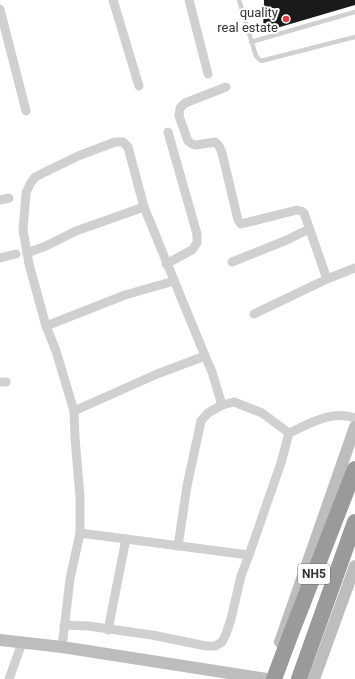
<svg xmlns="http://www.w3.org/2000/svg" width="355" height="679" font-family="Roboto,sans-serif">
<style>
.building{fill:#1a1a1a}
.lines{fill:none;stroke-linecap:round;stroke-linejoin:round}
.lane{stroke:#d0d0d0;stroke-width:4.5}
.street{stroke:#d0d0d0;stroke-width:9}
.secondary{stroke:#bdbdbd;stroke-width:12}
.highway{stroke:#9a9a9a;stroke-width:16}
.poi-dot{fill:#e63946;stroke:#fff;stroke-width:1.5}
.labels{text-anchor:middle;stroke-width:4;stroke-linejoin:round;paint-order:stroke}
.shield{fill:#fff;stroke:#707070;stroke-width:1}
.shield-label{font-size:12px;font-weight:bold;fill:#333}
.poi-label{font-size:13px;fill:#333;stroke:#fff;text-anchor:end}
</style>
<rect width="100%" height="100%" fill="#fff"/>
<polygon class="building" points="264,0 355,0 355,5 263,32"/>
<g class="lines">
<g class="lane">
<polyline points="239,0 256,56 261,61 355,37"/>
<polyline points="251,42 355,12"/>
</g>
<g class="street">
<polyline points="113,0 139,86"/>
<polyline points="189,0 208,74"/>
<polyline points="0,9 26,111"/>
<polyline points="226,87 185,103 180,108 179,116 188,141 192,144 196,145 215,142 219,146 222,153 238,220 241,224 297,210 301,211 304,213 327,279"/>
<polyline points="0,200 9,198"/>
<polyline points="27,253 46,246 76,231 144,207"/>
<polyline points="0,258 16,254"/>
<polyline points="232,262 287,240 309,229"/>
<polyline points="166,264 192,250 197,243 197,234 168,132"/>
<polyline points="254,314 327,279 355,268"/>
<polyline points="46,326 125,295 174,281"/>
<polyline points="0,382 6,382"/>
<polyline points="74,411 56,351 46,326 29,264 23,230 26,193 30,184 35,177 78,156 115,142 123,142 128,147 144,207 205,356"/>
<polyline points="178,546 187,486 201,421 208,413 222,405 234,402 262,413 289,433"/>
<path d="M249 555 281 463 289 433C311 423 331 410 355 418"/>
<polyline points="64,625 88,626 152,635 206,646 215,646 222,642 226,634 231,619 241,576 249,555 80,533"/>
<polyline points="108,630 126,539"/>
<polyline points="62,647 70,579 80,533 80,497 75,438 74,411 157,374 205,356 212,372 222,405"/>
<polyline points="9,679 22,643"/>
</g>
<g class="secondary">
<polyline points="0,640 62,647 267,679"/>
<polyline points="280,642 355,427"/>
<polyline points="314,679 355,566"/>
</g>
<g class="highway">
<polyline points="274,679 290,636 355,469"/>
<polyline points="299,679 355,522"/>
</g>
</g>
<circle class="poi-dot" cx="286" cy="19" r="4"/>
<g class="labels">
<rect class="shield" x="298" y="564" width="32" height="20" rx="3"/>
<g class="shield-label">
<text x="314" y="578">NH5</text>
</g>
<g class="poi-label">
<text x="278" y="17">quality<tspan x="278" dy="15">real estate</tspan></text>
</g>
</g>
</svg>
